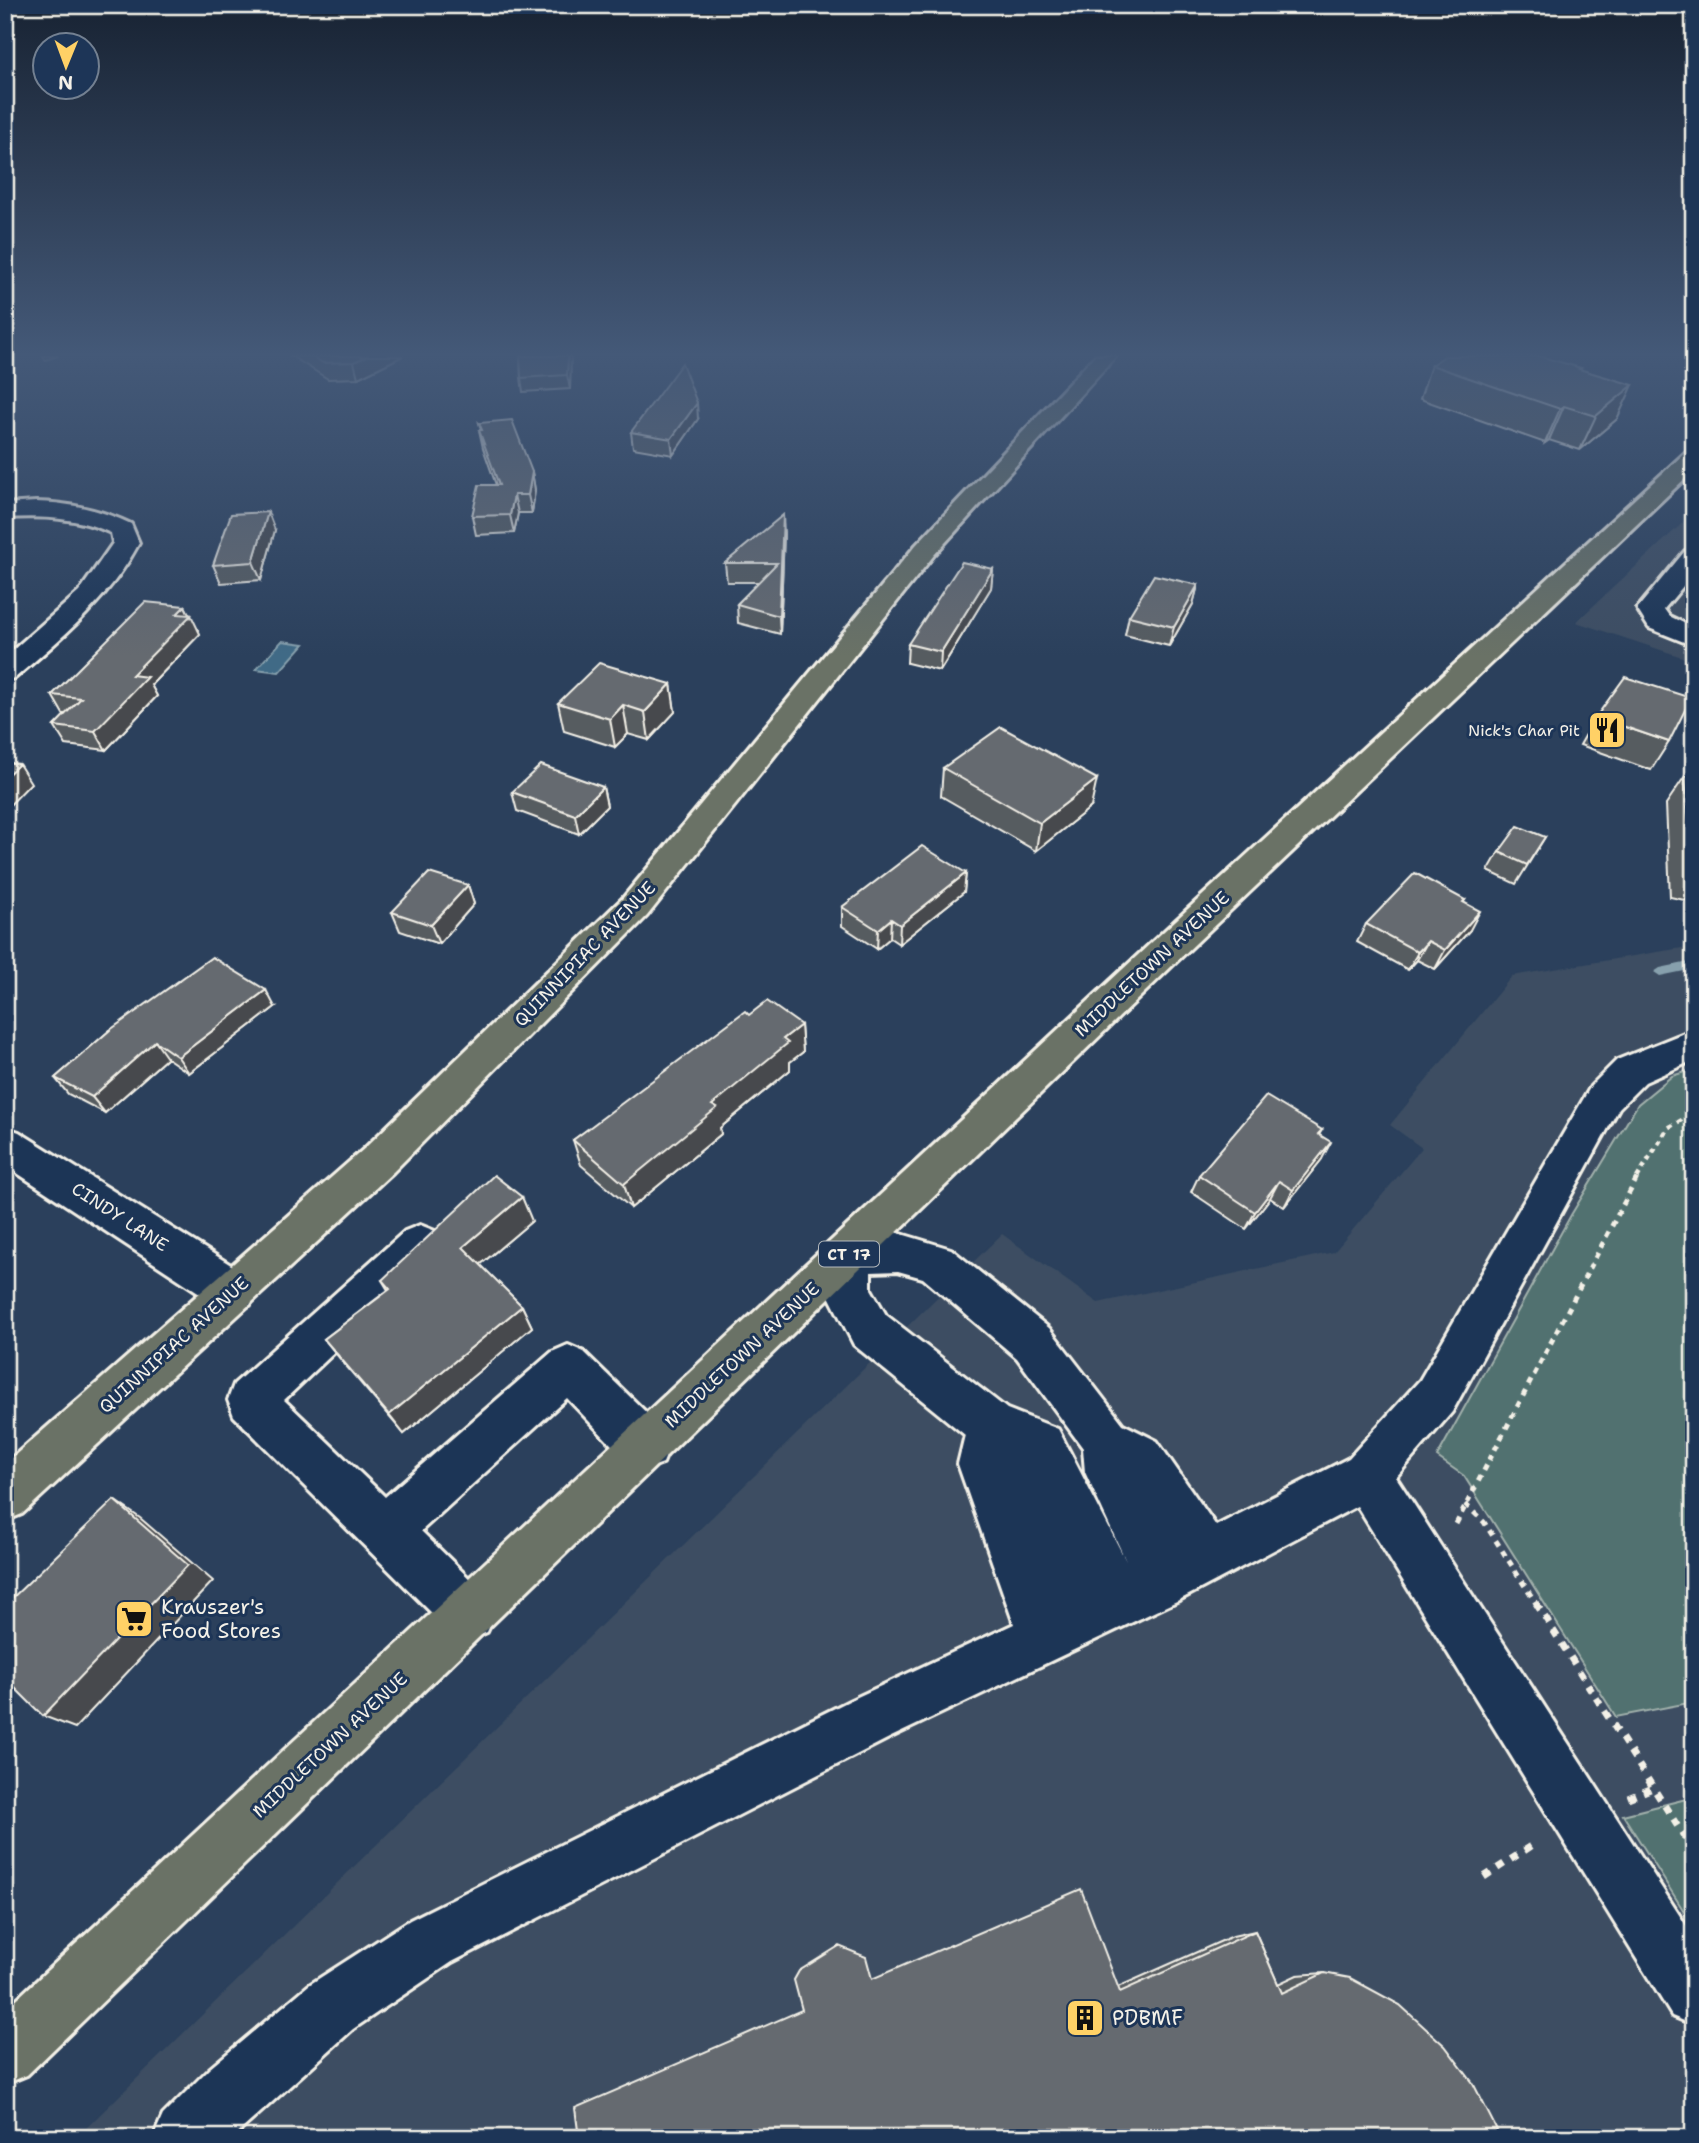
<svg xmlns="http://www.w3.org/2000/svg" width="1699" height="2143" font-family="'Shantell Sans',sans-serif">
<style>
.built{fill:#3c4d62}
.green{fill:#517170;stroke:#a2b1ac;stroke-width:2}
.water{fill:#3f6a86;stroke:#87a0ad;stroke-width:2}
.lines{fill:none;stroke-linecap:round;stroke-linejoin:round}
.stream{fill:#87a0ad;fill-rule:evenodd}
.minor-casing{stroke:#f4f1e8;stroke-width:6}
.major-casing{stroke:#f4f1e8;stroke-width:6}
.path-far2{stroke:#f4f1e8;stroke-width:4.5;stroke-dasharray:5 5;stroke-linecap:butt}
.path-far1{stroke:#f4f1e8;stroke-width:5;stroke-dasharray:6 6;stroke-linecap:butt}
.path{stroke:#f4f1e8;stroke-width:7;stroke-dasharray:8 8;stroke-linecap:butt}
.minor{fill:#1d3557;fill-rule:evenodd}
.major{fill:#6a7266;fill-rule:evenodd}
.wall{fill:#575b60;stroke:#f4f1e8;stroke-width:2}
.shaded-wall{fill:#474a4e;stroke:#f4f1e8;stroke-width:2}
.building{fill:#656a70;stroke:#f4f1e8;stroke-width:2}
.labels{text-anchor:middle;stroke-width:6;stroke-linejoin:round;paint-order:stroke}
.far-poi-label{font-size:16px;fill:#f4f1e8;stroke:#1d3557;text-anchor:end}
.shield{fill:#1d3557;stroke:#b4b9bc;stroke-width:2}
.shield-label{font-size:16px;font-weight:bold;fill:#f4f1e8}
.street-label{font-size:18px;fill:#f4f1e8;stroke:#1d3557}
.near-poi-label{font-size:21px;fill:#f4f1e8;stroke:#1d3557;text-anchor:start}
</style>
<rect width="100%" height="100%" fill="#2b405c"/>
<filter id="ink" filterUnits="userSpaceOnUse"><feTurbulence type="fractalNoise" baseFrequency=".0143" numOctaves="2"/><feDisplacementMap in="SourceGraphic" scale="14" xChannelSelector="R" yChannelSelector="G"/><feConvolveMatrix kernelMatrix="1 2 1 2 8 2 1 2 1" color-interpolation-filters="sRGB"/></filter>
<g filter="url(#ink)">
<g class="built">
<polygon points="1694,515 1694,661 1576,622 1690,516"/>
<polygon points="1694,946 1694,2138 76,2138 1002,1234 1098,1303 1334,1252 1422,1148 1390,1125 1512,976"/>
</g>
<g class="green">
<polygon points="1694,1069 1694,1702 1616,1717 1464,1476 1437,1457 1571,1215 1638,1104 1672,1076"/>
<polygon points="1694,1797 1694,1927 1623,1815"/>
</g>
<polygon class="water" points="282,641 304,644 279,672 256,669"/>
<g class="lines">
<polygon class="stream" points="1694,961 1694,969 1660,976 1654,972 1660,968"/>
<defs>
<g id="minor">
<path d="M36 502C69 503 100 509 131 524L139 543C109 599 63 637 15 678L5 680V657L79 592 113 543 111 533C77 517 42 516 5 518V504Z"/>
<polygon points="1694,548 1694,573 1664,609 1669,616 1694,628 1694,646 1649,628 1637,609 1685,551"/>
<path d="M1694 1029V1060L1645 1082 1619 1108 1452 1412 1396 1477 1694 1938V2025L1672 2016 1357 1506 1181 1599 889 1738 452 1962 353 2029 232 2138H153L163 2115 209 2069 309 1985 410 1920 851 1700 1014 1624 958 1464 965 1435 854 1345 827 1292 828 1253 835 1240 850 1234 898 1233 951 1249 1049 1328 1123 1424 1157 1441 1216 1526 1349 1458 1420 1380 1591 1086 1617 1060ZM898 1271 923 1278 1017 1358 1083 1448 1085 1472 1126 1561 1058 1429 1007 1409 886 1315 871 1289V1272Z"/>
<polygon points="5,1127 19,1132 250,1277 256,1291 250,1305 234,1311 218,1305 5,1165"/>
<polygon points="420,1225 435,1231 441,1244 435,1257 284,1400 385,1497 552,1352 568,1345 584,1352 663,1429 670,1446 663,1463 646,1469 629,1463 567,1398 421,1531 487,1596 495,1614 487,1632 469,1640 451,1632 234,1416 228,1400 234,1384 405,1231"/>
</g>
<g id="major">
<polygon points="1095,356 1116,356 934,555 647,916 393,1172 22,1514 5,1521 5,1464 365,1148 623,898 916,545"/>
<polygon points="1694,450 1694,470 1177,961 27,2075 5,2084 5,2010 1151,943 1686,452"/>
</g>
</defs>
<use href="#minor" class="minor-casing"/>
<use href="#major" class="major-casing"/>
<polyline class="path-far2" points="1637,1178 1668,1128 1694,1113"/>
<g class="path-far1">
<polyline points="1465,1504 1484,1522 1537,1605"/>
<polyline points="1456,1524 1638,1176"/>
</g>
<g class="path">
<polyline points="1536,1603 1694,1852"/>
<polyline points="1628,1798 1653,1788"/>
<polyline points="1484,1877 1536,1843"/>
</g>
<use href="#minor" class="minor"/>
<use href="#major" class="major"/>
</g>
<g class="wall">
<polygon points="291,356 403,356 358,378 328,379"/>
<polygon points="520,356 571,356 570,389 523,392 521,378"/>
<polygon points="1431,365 1581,368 1580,370 1617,419 1580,450 1549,440 1545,443 1420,399"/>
<polygon points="698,419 673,455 633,448 631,432"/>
<polygon points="479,423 532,472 535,490 532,513 518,513 514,533 476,535 472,516 496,485 483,448 479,430 481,430"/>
<polygon points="275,530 261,580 221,583 213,565"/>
<polygon points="784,533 780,634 738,623 737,604 759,582 727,582 725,563"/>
<polygon points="993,569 991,588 940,671 907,663 908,644"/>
<polygon points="1198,585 1193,604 1169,646 1125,635 1129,616"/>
<polygon points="185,606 200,634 151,685 157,696 106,750 66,745 54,726 66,714 63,714 52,695"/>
<polygon points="671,684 675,712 649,740 628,734 615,747 564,731 558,703"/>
<polygon points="1596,717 1669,742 1651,770 1580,745"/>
<polygon points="943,768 1091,807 1036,851 941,796"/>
<polygon points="1685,776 1694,778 1694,902 1670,897 1666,804"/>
<polygon points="603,787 607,806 579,834 517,811 512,792"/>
<polygon points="1545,837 1516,884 1488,871 1499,852"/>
<polygon points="966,873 964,892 899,944 890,938 877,949 842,926 842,907"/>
<polygon points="468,885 474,904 439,944 400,931 392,912"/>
<polygon points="1465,900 1463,903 1470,930 1435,969 1417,960 1408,970 1357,942 1366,924"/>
<polygon points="275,1007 189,1073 167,1058 105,1113 68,1094 55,1078 110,1030"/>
<polygon points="749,1015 801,1025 803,1052 790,1062 790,1070 720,1128 721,1134 631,1208 581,1165 573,1140"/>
<polygon points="1322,1130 1319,1135 1322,1159 1284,1207 1270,1198 1246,1229 1191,1192 1199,1175"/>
<polygon points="532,1221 480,1265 522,1306 532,1327 404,1434 341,1360 324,1339 388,1290 382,1280"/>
<polygon points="1255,1931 1278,1984 1297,1975 1324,1973 1485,2136 872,1979 1118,1987 1233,1936"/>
</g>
<g class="shaded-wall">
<polygon points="43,356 59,356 45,360"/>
<polygon points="367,356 403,356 358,378 354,362"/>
<polygon points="568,356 571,356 570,389 567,375"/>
<polygon points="1633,385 1617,419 1580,450 1596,416"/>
<polygon points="697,403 698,419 673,455 671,439"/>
<polygon points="1564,406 1549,440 1545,443 1560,409"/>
<polygon points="532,472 535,490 532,513 528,495"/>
<polygon points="514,495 518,513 514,533 510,515"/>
<polygon points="268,512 275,530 261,580 253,562"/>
<polygon points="783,515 784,533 780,634 779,616"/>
<polygon points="993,569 991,588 940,671 941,652"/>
<polygon points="1198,585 1193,604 1169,646 1174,627"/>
<polygon points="185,606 190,617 191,615 200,634 151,685 157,696 106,750 95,731 132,675 177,614"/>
<polygon points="671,684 675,712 649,740 645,712"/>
<polygon points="623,705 628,734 615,747 610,719"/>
<polygon points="19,764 31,783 5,810 5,777"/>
<polygon points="1097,779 1091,807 1036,851 1040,823"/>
<polygon points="603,787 607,806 579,834 575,815"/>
<polygon points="966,873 964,892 899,944 900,925"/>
<polygon points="468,885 474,904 439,944 431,925"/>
<polygon points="1480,911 1470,930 1435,969 1445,950"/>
<polygon points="891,919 890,938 877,949 878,930"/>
<polygon points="1428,941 1417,960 1408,970 1418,952"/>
<polygon points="266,990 275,1007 189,1073 178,1057"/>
<polygon points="801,1025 803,1052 790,1062 790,1070 720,1128 721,1134 631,1208 624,1184 712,1105 783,1039"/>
<polygon points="155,1041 167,1058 105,1113 92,1097"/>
<polygon points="1331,1142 1322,1159 1284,1207 1293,1190"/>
<polygon points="1279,1181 1270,1198 1246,1229 1255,1212"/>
<polygon points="522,1197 532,1221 474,1270 463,1247"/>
<polygon points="522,1306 532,1327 404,1434 389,1415"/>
<polygon points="114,1500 140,1518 213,1581 75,1728 43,1716"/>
<polygon points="5,1670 24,1677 5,1696"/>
</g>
<g class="building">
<polygon points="311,356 367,356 354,362 323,363"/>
<polygon points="520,356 568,356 567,375 521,378"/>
<polygon points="1445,356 1539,356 1581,368 1579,369 1633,385 1596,416 1564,406 1560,409 1431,365"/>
<polygon points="682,363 697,403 671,439 631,432"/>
<polygon points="512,420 532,472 528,495 514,495 510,515 472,516 479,485 499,485 479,430 482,430 479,423"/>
<polygon points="268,512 253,562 213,565 231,514"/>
<polygon points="783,515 779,616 737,604 777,563 725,563"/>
<polygon points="962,562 993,569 941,652 908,644"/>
<polygon points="1154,575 1198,585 1174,627 1129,616"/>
<polygon points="145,602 185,606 177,614 191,615 132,675 147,677 95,731 54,726 81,698 52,695"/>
<polygon points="599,663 671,684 645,712 623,705 610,719 558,703"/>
<polygon points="1625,677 1691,698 1669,742 1596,717"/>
<polygon points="1001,727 1097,779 1040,823 943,768"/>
<polygon points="5,762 19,764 5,777"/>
<polygon points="541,765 603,787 575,815 512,792"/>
<polygon points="1685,776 1694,778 1694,869 1691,869"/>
<polygon points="1518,826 1545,837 1527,865 1499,852"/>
<polygon points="922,846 966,873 900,925 891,919 878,930 842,907"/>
<polygon points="429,873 468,885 431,925 392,912"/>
<polygon points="1415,873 1465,900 1463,902 1480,911 1445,950 1428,941 1418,952 1366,924"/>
<polygon points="212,957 266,990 178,1057 155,1041 92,1097 55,1078 110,1030"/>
<polygon points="767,1001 801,1025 783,1039 788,1043 712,1105 717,1108 624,1184 573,1140 745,1011 749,1015"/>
<polygon points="1266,1096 1322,1130 1318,1134 1331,1142 1293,1190 1279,1181 1255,1212 1199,1175"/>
<polygon points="494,1175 522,1197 463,1247 522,1306 389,1415 324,1339 390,1289 382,1280"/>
<polygon points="114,1500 188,1565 43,1716 5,1678 5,1605"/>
<polygon points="1081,1889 1120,1992 1255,1931 1282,1993 1324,1973 1350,1978 1400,2005 1445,2046 1473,2083 1497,2130 1485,2136 1486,2138 579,2138 575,2108 802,2010 794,1980 799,1971 839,1946 866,1957 872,1979"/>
</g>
</g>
<linearGradient id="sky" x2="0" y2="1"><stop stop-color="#182333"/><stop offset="0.54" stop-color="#445978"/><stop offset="1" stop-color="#445978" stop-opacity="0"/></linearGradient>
<rect width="1699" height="656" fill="url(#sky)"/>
<defs>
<symbol id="restaurant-square" viewBox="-11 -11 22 22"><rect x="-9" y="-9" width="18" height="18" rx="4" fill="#ffd166" stroke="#1d3557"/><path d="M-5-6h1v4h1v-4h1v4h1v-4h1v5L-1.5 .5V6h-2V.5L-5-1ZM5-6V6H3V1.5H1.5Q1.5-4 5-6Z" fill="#111"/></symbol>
<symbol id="supermarket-square" viewBox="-11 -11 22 22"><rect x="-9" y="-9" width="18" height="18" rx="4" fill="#ffd166" stroke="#1d3557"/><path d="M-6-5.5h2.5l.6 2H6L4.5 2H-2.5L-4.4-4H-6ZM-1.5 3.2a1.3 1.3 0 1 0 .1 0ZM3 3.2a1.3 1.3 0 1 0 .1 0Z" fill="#111"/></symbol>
<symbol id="building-square" viewBox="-11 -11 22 22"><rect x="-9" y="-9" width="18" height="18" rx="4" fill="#ffd166" stroke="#1d3557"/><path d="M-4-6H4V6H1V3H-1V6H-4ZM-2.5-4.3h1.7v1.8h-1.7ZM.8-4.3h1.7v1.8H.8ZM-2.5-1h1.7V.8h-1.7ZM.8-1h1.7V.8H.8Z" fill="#111"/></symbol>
</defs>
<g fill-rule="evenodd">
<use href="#restaurant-square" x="1585" y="708" width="44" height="44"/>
<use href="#supermarket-square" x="112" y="1597" width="44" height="44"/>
<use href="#building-square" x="1063" y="1996" width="44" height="44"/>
</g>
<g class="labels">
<g class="far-poi-label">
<text x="1580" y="736">Nick's Char Pit</text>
</g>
<rect class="shield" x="819" y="1241.5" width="60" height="25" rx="5"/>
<g class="shield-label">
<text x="849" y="1260">CT 17</text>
</g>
<g class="street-label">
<text transform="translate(585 954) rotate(-46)" y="6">QUINNIPIAC AVENUE</text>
<text transform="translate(1152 964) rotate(-43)" y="6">MIDDLETOWN AVENUE</text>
<text transform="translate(120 1217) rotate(33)" y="6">CINDY LANE</text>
<text transform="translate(174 1345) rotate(-42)" y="6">QUINNIPIAC AVENUE</text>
<text transform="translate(742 1355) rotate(-43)" y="6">MIDDLETOWN AVENUE</text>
<text transform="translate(330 1745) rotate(-43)" y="6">MIDDLETOWN AVENUE</text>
</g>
<g class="near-poi-label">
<text x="161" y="1614">Krauszer's<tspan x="161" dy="24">Food Stores</tspan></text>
<text x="1112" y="2025">PDBMF</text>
</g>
</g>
<rect width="1699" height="2143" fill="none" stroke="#1d3557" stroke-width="28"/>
<rect x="14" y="14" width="1671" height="2115" fill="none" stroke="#f4f1e8" stroke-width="2.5" filter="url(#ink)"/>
<g transform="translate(66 66) rotate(181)"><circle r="33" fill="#1d3557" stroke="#738091" stroke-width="2"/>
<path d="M0-5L12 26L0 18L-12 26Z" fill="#ffd166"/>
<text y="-10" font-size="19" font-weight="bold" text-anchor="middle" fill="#f4f1e8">N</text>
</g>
</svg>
